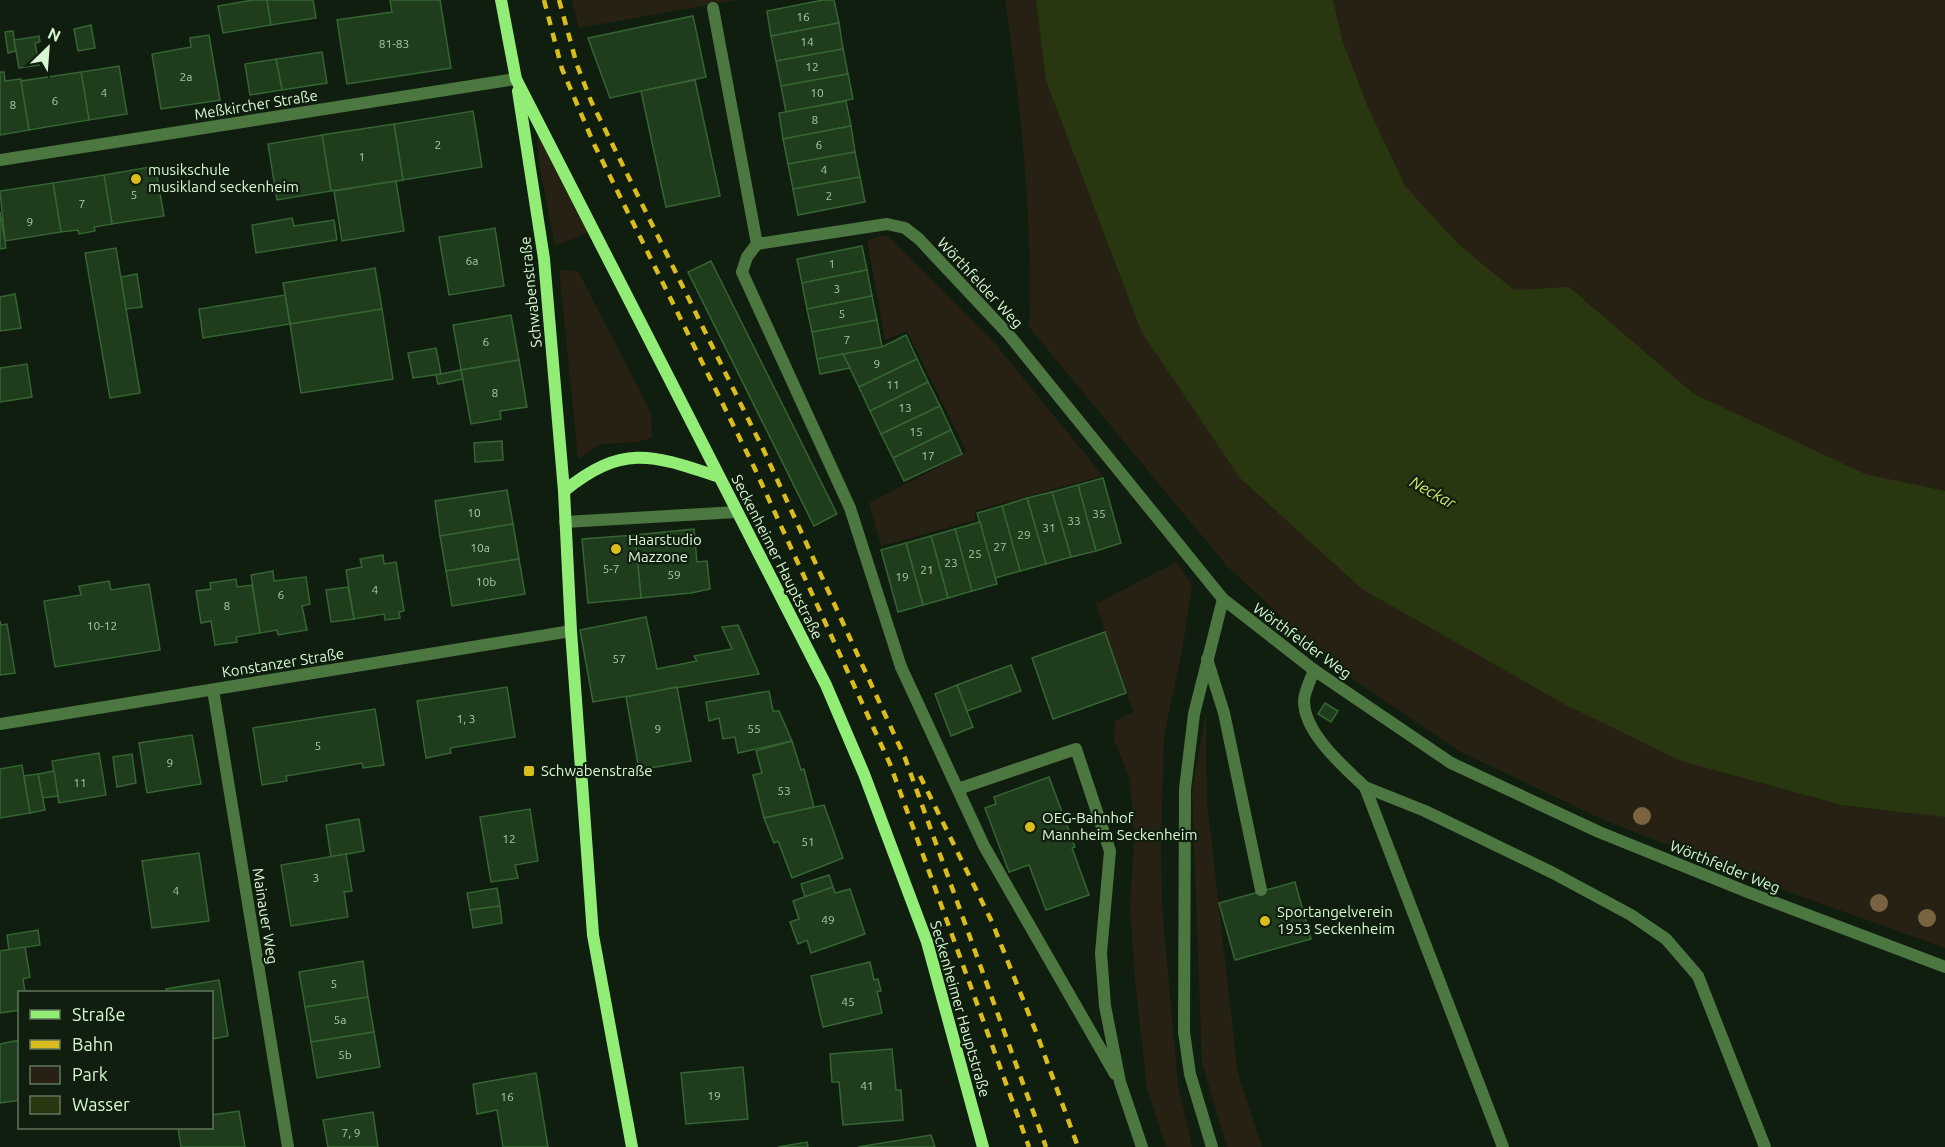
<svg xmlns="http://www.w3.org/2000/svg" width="1945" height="1147" font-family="Ubuntu,sans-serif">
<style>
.green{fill:#272113}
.water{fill:#28370f}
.building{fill:#1f3c1d;stroke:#356532;stroke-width:1.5}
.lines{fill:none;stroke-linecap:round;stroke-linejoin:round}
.service{stroke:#4c7740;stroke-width:12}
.minor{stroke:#4c7740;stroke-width:12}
.secondary{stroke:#91ed75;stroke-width:12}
.rail{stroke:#dabc1d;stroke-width:4.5;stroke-dasharray:9 8;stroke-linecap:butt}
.tree{fill:#796340}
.poi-dot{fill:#dabc1d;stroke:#101e0f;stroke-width:2}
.labels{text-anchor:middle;stroke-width:4.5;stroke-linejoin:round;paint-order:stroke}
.number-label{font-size:12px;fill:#a9caa5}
.street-label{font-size:15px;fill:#d7f9d2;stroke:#101e0f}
.poi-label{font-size:15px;fill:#d7f9d2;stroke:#101e0f;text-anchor:start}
.water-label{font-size:16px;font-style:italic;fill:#d2ec6d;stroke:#101e0f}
</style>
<rect width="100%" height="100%" fill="#101e0f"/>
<g class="green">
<polygon points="572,0 736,0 579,28"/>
<path d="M1005 0H1036L1046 81 1141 331 1214 0H1945V948L1797 895 1604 820 1459 751 1336 668 1227 566 1029 327C1033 218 1021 108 1005 0Z"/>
<polygon points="538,135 591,231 555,246 538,158"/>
<polygon points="887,235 997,346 1103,476 974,511 976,520 881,546 869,503 967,452 907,331 885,340 867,240"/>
<polygon points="559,270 578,271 651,413 652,438 638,442 601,444 578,459"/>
<polygon points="1176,562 1192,585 1182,652 1164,735 1161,846 1162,906 1178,1085 1192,1147 1166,1147 1147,1088 1135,981 1130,908 1134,840 1130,780 1114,740 1115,721 1133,712 1096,604"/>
<polygon points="1206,713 1207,802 1238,1074 1262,1147 1227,1147 1202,1063 1192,790"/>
</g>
<polygon class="water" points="1036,0 1333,0 1342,40 1369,110 1405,186 1458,244 1514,290 1569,287 1694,394 1865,474 1945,491 1945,817 1842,805 1681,761 1564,704 1362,589 1240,478 1141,331 1046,81"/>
<g class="building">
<polygon points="253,0 267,0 271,25 223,33 218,6"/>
<polygon points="267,0 313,0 316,18 271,25"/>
<polygon points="390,0 440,0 451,68 347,84 337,20 392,12"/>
<polygon points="823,0 834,0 839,23 771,36 767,11"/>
<polygon points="693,16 706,77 610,98 588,38"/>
<polygon points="839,23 843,49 776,61 771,36"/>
<polygon points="91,25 95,48 78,51 74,29"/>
<polygon points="13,31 16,51 8,53 5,32"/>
<polygon points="209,35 220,100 161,109 152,54 191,47 190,38"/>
<polygon points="39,36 40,42 35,43 39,65 19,68 14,40"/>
<polygon points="843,49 848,74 781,86 776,61"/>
<polygon points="322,52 327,83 282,90 276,59"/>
<polygon points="276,59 282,90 250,95 245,64"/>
<polygon points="119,66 127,114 89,120 81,72"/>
<polygon points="0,72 4,72 5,81 21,79 29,130 0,135"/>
<polygon points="81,72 89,120 29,130 21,81"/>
<polygon points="848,74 853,99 786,112 781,86"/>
<polygon points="695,80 720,196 666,207 641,91"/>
<polygon points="846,101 851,126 783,139 779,113"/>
<polygon points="473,111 482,167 403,180 394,124"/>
<polygon points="394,124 403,180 331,191 322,135"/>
<polygon points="851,126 855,152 788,164 783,139"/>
<polygon points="322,135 331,191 277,200 268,144"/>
<polygon points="855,152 860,177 793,189 788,164"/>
<polygon points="155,166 164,216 112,224 104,175"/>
<polygon points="104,175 112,224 94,227 95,231 79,234 78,230 61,232 53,183"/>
<polygon points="860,177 865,202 798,215 793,189"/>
<polygon points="396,181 404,231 342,241 334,191"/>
<polygon points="53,183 61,232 5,241 0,191"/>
<polygon points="0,212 6,248 0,249"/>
<polygon points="292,218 294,226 334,220 337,240 256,253 252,225"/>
<polygon points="495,228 504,286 449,295 439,237"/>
<polygon points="862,246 867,270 802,283 797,259"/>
<polygon points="116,248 140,393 110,398 85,253"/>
<polygon points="711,261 837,514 814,526 688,272"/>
<polygon points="375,268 382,309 290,324 283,283"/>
<polygon points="867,270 872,296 807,309 802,283"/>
<polygon points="137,274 142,307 126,309 121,277"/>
<polygon points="15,294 21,328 0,331 0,297"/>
<polygon points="285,295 290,324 203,338 199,309"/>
<polygon points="872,296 877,320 812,332 807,309"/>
<polygon points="382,309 393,379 301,393 290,324"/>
<polygon points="511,315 519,360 461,370 453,325"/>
<polygon points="877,320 882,347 817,359 812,332"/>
<polygon points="906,335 917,359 859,387 843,354 882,347"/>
<polygon points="436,348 441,374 413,378 408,353"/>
<polygon points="843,354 850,368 820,374 817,359"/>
<polygon points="917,359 928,382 870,411 859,387"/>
<polygon points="519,360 527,407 500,411 501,419 471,424 461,370"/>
<polygon points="27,364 32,397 0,402 0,368"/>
<polygon points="461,370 463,379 438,384 436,375"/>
<polygon points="928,382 940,406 881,434 870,411"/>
<polygon points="940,406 951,430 893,458 881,434"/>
<polygon points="951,430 962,454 904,481 893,458"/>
<polygon points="502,441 503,460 475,462 474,443"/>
<polygon points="1103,478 1121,543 1096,551 1078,485"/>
<polygon points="1078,485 1096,551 1071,557 1052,492"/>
<polygon points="507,490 513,524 440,536 435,501"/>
<polygon points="1052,492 1071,557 1046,564 1027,498"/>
<polygon points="1027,498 1046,564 1020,571 1002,506"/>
<polygon points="1002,506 1020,571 995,578 977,513"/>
<polygon points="980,522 997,584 972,591 955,529"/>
<polygon points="513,524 519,559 446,571 440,536"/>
<polygon points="694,529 697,562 707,561 710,589 691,593 641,598 635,535"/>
<polygon points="955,529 972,591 948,598 931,536"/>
<polygon points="635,535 641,598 588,603 582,539"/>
<polygon points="931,536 948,598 923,605 906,543"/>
<polygon points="906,543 923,605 898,612 881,550"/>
<polygon points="383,555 384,564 396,562 404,611 399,612 400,618 385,620 384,614 354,619 346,570 362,567 360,559"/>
<polygon points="519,559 525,594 452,606 446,571"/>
<polygon points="273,571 274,581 306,577 310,604 302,606 307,630 278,635 277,630 260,633 251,575"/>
<polygon points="236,579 237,587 252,585 260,633 236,637 237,642 215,645 211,621 201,623 196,591 211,589 210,583"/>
<polygon points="109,581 111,590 149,584 160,650 55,667 44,601 81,595 79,586"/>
<polygon points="348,587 354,619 331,622 326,590"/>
<polygon points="646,617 657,669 697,661 694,656 732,649 722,627 738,625 759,674 593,702 580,630"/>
<polygon points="0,621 1,625 7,624 15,673 0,675"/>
<polygon points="1105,632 1126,693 1053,719 1032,658"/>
<polygon points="1011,665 1021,691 967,711 957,685"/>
<polygon points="957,685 973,727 951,736 935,694"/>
<polygon points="507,687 515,737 450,748 451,753 426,758 417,701"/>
<polygon points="677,687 691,761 639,770 626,697"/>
<polygon points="769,691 773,711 779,711 792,741 738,753 735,737 723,739 719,718 709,721 706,702"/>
<polygon points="1325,703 1338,711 1331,722 1318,714"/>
<polygon points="375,709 384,765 363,768 362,763 286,776 287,781 262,785 253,728"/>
<polygon points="192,735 201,784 147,793 139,743"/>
<polygon points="792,741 801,770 804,769 814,807 764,818 753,775 762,773 756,751"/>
<polygon points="99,753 106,795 59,803 52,761"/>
<polygon points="132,754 136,783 117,787 113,757"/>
<polygon points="22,765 30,813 0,818 0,769"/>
<polygon points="54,771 58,796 42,798 38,774"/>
<polygon points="38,774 45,810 30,813 24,776"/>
<polygon points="1049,777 1075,847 1072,848 1089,895 1046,910 1029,865 1009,872 985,808 996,804 994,797"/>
<polygon points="824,805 843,858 792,878 778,841 774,843 764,818"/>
<polygon points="530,809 538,861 515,865 518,878 491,882 480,817"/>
<polygon points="359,819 364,851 331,857 326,825"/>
<polygon points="199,853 209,921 152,928 142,861"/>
<polygon points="346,854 352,891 344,892 348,917 291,926 281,865"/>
<polygon points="829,875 833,887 805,897 801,884"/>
<polygon points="1295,882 1311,939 1235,960 1219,903"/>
<polygon points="833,887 835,893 850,889 865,934 811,953 807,940 798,944 790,922 799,919 793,901"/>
<polygon points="497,888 500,906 470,910 467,893"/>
<polygon points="500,906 502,923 473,928 470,910"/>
<polygon points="38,930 40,945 9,950 7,935"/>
<polygon points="25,947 30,977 23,979 25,992 20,992 20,1010 0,1013 0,951"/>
<polygon points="363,961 368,997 305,1007 299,972"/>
<polygon points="870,962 874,980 878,979 881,991 877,991 882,1013 823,1027 811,976"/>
<polygon points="219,980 228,1036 212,1039 212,992 166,992 166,989"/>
<polygon points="368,997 374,1032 311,1042 305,1007"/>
<polygon points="374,1032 380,1067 317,1078 311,1042"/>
<polygon points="20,1040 20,1100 0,1103 0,1044"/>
<polygon points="892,1049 896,1090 901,1090 903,1120 843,1125 839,1082 832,1082 830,1054"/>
<polygon points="743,1067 748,1119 686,1124 681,1073"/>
<polygon points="536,1073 548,1147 503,1147 497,1110 477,1114 473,1084"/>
<polygon points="239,1111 245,1147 181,1147 178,1128 212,1128 212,1115"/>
<polygon points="373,1112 378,1147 328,1147 323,1120"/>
<polygon points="931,1135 935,1147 858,1147"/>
<polygon points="807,1142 808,1147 778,1147"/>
</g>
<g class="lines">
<g class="service">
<polyline points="565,522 737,512"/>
<polyline points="1207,659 1224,713 1261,890"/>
<polyline points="901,667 984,846 1115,1074"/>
<path d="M1314 670C1311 679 1304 692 1304 701 1304 733 1344 767 1365 787L1503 1147"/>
<polyline points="1365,787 1425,811 1553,873 1631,915 1666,939 1698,976 1765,1147"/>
<polyline points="958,789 1076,749 1110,851 1101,953 1105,1006 1120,1082 1142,1147"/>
</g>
<g class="minor">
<polyline points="713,8 757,244 747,257 742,272 850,508 901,667"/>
<polyline points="0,160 516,79"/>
<polyline points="757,244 887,224 905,228 919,239 1009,335 1223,599 1314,670 1451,763 1599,832 1750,893 1945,967"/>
<polyline points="213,690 288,1147"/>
<polyline points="0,724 571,631"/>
<polyline points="1212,1147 1190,1074 1184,1032 1185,789 1194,714 1223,599"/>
</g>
<g class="secondary">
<polyline points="501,0 516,79 826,685 864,774 927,942 983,1147"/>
<polyline points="518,91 544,259 564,491 571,631 593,935 632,1147"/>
<path d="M564 491C623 443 653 455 719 477"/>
</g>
<g class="rail">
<polyline points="544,0 562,69 594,144 754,467 890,764 1029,1147"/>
<polyline points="559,0 577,65 591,101 764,451 905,758 1046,1147"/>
<polyline points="920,776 992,922 1038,1037 1078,1147"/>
</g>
</g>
<g class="tree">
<circle cx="1642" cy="816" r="9"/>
<circle cx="1879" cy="903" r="9"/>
<circle cx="1927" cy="918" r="9"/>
</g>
<g class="poi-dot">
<circle cx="136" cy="179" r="6"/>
<circle cx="616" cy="549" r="6"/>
<rect x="523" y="765" width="12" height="12" rx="3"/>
<circle cx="1030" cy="827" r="6"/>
<circle cx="1265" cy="921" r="6"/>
</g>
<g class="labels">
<g class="number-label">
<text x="803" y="21">16</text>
<text x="807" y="46">14</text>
<text x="394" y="48">81-83</text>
<text x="812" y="71">12</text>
<text x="186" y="81">2a</text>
<text x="104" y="97">4</text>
<text x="817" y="97">10</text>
<text x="55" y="105">6</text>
<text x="13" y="109">8</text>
<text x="815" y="124">8</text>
<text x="438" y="149">2</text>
<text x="819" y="149">6</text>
<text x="362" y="161">1</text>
<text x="824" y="174">4</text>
<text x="134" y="199">5</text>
<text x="829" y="200">2</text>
<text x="82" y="208">7</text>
<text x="30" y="226">9</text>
<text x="472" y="265">6a</text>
<text x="832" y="268">1</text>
<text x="837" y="293">3</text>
<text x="842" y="318">5</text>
<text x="847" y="344">7</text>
<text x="486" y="346">6</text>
<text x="877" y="368">9</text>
<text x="893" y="389">11</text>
<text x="495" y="397">8</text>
<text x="905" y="412">13</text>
<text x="916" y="436">15</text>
<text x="928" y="460">17</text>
<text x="474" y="517">10</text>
<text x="1099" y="518">35</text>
<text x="1074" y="525">33</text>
<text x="1049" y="532">31</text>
<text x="1024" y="539">29</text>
<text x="1000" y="551">27</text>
<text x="480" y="552">10a</text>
<text x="975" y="558">25</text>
<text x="951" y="567">23</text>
<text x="611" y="573">5-7</text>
<text x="927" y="574">21</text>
<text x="674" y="579">59</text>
<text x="902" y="581">19</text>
<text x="486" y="586">10b</text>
<text x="375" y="594">4</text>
<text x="281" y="599">6</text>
<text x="227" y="610">8</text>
<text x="102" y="630">10-12</text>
<text x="619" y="663">57</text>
<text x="466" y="723">1, 3</text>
<text x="658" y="733">9</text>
<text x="754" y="733">55</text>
<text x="318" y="750">5</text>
<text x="170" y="767">9</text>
<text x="80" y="787">11</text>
<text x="784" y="795">53</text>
<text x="509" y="843">12</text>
<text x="808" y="846">51</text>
<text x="316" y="882">3</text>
<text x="176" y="895">4</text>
<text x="828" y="924">49</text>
<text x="334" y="988">5</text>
<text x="848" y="1006">45</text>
<text x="340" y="1024">5a</text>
<text x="345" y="1059">5b</text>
<text x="867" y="1090">41</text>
<text x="714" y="1100">19</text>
<text x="507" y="1101">16</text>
<text x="351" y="1137">7, 9</text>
</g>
<g class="street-label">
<text transform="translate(256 105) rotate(-9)" y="5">Meßkircher Straße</text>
<text transform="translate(980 283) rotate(47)" y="5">Wörthfelder Weg</text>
<text transform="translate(531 292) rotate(-96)" y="5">Schwabenstraße</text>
<text transform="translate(777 557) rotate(63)" y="5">Seckenheimer Hauptstraße</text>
<text transform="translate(1302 641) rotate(36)" y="5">Wörthfelder Weg</text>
<text transform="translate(283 663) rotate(-9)" y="5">Konstanzer Straße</text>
<text transform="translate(1725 867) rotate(22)" y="5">Wörthfelder Weg</text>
<text transform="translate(265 916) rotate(81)" y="5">Mainauer Weg</text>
<text transform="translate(960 1009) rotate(74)" y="5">Seckenheimer Hauptstraße</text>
</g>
<g class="poi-label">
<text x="148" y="175">musikschule<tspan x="148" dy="17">musikland seckenheim</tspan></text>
<text x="628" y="545">Haarstudio<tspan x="628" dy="17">Mazzone</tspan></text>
<text x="541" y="776">Schwabenstraße</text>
<text x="1042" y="823">OEG-Bahnhof<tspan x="1042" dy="17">Mannheim Seckenheim</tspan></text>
<text x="1277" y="917">Sportangelverein<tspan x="1277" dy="17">1953 Seckenheim</tspan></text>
</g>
<g class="water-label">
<text transform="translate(1433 492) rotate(29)" y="6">Neckar</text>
</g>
</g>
<rect x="18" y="991" width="195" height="138" fill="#101e0f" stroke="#60765d" stroke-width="1.5"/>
<rect x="30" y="1010" width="30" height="9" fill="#91ed75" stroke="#60765d" stroke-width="1.5"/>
<text x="72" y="1021" font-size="18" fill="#d7f9d2">Straße</text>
<rect x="30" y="1040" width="30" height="9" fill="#dabc1d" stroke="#60765d" stroke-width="1.5"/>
<text x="72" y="1051" font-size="18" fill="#d7f9d2">Bahn</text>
<rect x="30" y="1066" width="30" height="18" fill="#272113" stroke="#60765d" stroke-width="1.5"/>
<text x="72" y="1081" font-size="18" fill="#d7f9d2">Park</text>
<rect x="30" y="1096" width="30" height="18" fill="#28370f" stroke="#60765d" stroke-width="1.5"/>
<text x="72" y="1111" font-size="18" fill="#d7f9d2">Wasser</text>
<g transform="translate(48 48) rotate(25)" stroke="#101e0f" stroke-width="4.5" paint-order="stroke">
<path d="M0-4.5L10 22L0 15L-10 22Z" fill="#d7f9d2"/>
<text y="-9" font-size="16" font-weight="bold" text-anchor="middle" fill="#d7f9d2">N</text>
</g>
</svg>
